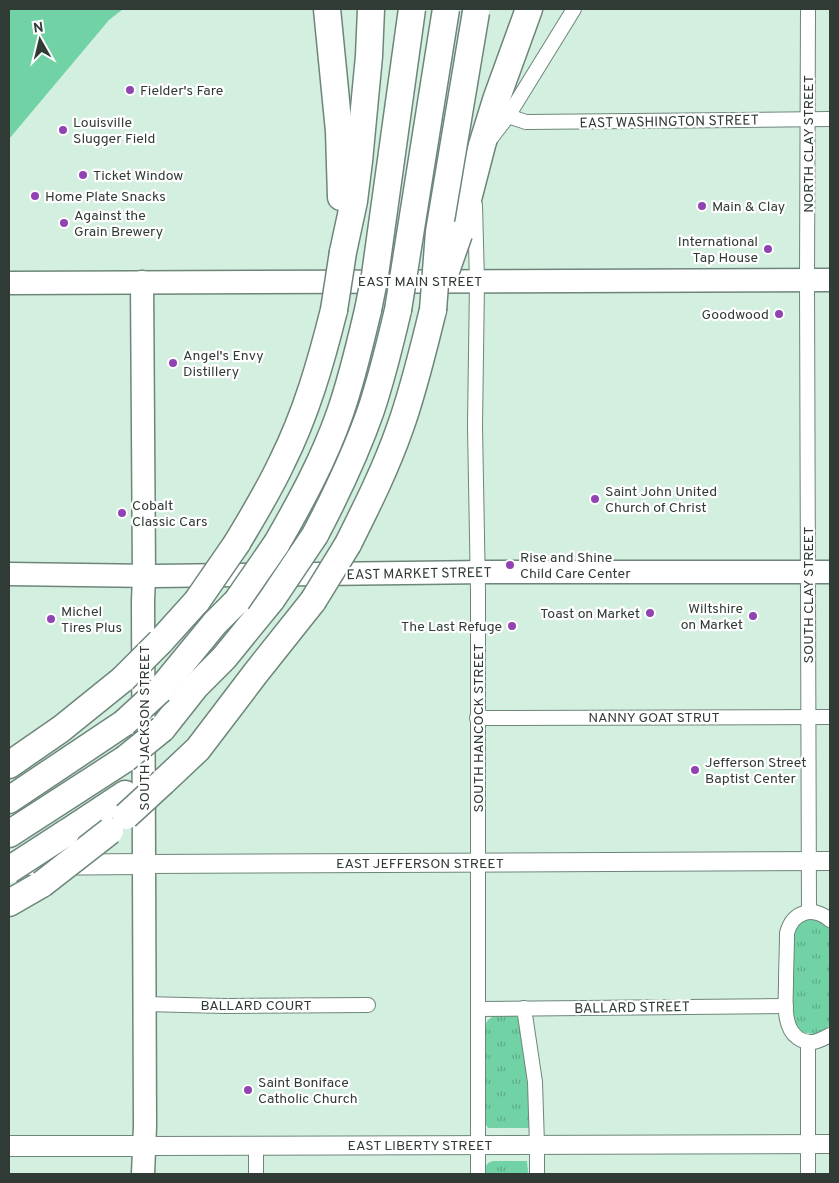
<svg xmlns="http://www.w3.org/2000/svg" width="839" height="1183" font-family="Overpass,sans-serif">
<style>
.grass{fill:url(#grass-tufts)}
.pitch{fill:#71d2a6}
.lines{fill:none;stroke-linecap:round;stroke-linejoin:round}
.minor-casing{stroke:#6d8679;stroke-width:16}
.tertiary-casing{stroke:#6d8679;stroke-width:20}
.secondary-casing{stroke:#6d8679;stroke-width:22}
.primary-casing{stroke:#6d8679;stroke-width:25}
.motorway-casing{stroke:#6d8679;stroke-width:29}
.minor{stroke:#fff;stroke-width:14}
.tertiary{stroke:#fff;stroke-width:18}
.secondary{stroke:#fff;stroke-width:20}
.primary{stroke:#fff;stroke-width:22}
.motorway{stroke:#fff;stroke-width:26}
.motorway-bridge-casing{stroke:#6d8679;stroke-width:29;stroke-linecap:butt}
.motorway-bridge{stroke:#fff;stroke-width:26}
.poi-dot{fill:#9143b3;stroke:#fff;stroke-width:2}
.labels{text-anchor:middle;stroke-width:4.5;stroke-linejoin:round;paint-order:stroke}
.poi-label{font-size:14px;fill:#303b35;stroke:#fff;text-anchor:start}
.street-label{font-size:14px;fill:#303b35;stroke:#fff}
</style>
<defs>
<pattern id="grass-tufts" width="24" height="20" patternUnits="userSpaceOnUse" patternTransform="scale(1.25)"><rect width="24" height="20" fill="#71d2a6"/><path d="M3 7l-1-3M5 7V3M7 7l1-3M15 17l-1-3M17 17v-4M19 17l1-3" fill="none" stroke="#5dac88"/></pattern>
</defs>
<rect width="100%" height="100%" fill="#d3efe0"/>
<g class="grass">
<path d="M811 919C819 919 827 924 830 930V1024C823 1037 809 1035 798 1030L793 1018V935C796 925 801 921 811 919Z"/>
<path d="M493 1015H514L517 1017 519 1021C525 1057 529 1091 530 1128H488L485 1123V1025L488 1020 492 1017Z"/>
<polygon points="493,1161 527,1161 528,1174 486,1174 486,1166 488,1163"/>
</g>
<polygon class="pitch" points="9,9 123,9 109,20 9,139"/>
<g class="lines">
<defs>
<g id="minor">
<polyline points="808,9 807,280 809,911"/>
<polyline points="508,116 526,122 830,119"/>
<polyline points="492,137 508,116 574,9"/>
<polyline points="475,205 477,282 475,426 478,592 478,1174"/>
<polyline points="477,718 830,717"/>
<path d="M830 920C813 906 793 911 787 933 787 950 786 967 786 983 786 1000 782 1027 798 1038 810 1046 819 1041 830 1035"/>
<polyline points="144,1004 225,1006 368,1005"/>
<polyline points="524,1008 535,1082 537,1145 537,1174"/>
<polyline points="478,1009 786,1006"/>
<polyline points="808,1043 808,1174"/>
<polyline points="256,1146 256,1174"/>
</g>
<g id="tertiary">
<polyline points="145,864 830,861"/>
<polyline points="144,1146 830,1144"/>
</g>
<g id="secondary">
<polyline points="14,865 145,864"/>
<polyline points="9,1146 144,1146"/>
</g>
<g id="primary">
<polyline points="142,282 144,576 143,601 145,1126 143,1174"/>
<polyline points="9,283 830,280"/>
<polyline points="9,574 154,576 489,572 830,572"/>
</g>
<g id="motorway">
<polyline points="327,9 339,131 341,197"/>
<polyline points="459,234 482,145 496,100 529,9"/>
<polyline points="343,252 354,201 359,161 369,56 371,9"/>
<path d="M315 535C336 495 356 453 371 410 382 377 390 344 398 310"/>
<path d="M237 543C253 516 269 490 282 462 306 414 321 362 334 310"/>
<path d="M277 543C301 501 324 459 340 413 352 379 360 344 368 310"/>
<path d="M348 544C367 506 386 468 400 428 414 389 423 350 433 310"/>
<polyline points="160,642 197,601"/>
<polyline points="160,690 215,623 237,601"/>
<polyline points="162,729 196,686 224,658 272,599"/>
<polyline points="9,765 61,729 123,679"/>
<polyline points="163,782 198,749 255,674 313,601"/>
<polyline points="9,800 124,723"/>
<polyline points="66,833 125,794"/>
<polyline points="9,834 125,759"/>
<polyline points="9,903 42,884"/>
</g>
</defs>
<use href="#minor" class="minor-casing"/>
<use href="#tertiary" class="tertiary-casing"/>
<use href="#secondary" class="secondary-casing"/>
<use href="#primary" class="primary-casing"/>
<use href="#motorway" class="motorway-casing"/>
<use href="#minor" class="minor"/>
<use href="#tertiary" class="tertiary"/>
<use href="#secondary" class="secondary"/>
<use href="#primary" class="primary"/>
<use href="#motorway" class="motorway"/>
<defs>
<g id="motorway-bridge">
<polyline points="445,274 459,234"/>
<polyline points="334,310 343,252"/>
<polyline points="368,310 375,275 412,9"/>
<polyline points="398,310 446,9"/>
<polyline points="433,310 439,232 476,12"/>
<polyline points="272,599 315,535"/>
<polyline points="197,601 237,543"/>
<polyline points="237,601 277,543"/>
<polyline points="313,601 348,544"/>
<polyline points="123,679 160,642"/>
<polyline points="124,723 160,690"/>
<polyline points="125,759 162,729"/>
<polyline points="126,816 163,782"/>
<polyline points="9,870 66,833"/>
<polyline points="42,884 110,831"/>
</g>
</defs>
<use href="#motorway-bridge" class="motorway-bridge-casing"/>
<use href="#motorway-bridge" class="motorway-bridge"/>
</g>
<g class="poi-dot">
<circle cx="130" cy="90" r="5"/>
<circle cx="63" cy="130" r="5"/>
<circle cx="83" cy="175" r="5"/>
<circle cx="35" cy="196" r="5"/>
<circle cx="702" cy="206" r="5"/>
<circle cx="64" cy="223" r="5"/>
<circle cx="768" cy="249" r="5"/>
<circle cx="779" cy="314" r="5"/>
<circle cx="173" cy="363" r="5"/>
<circle cx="595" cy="499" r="5"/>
<circle cx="122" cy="513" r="5"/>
<circle cx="510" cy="565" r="5"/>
<circle cx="650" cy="613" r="5"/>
<circle cx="753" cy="616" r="5"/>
<circle cx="51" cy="619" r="5"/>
<circle cx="512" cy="626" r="5"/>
<circle cx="695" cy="770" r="5"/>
<circle cx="248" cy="1090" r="5"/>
</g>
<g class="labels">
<g class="poi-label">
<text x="140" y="95">Fielder's Fare</text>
<text x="73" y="127">Louisville<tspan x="73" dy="16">Slugger Field</tspan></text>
<text x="93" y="180">Ticket Window</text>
<text x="45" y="201">Home Plate Snacks</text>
<text x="712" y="211">Main &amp; Clay</text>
<text x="74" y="220">Against the<tspan x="74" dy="16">Grain Brewery</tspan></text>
<text x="758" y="246" text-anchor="end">International<tspan x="758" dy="16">Tap House</tspan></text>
<text x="769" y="319" text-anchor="end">Goodwood</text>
<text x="183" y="360">Angel's Envy<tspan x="183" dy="16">Distillery</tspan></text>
<text x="605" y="496">Saint John United<tspan x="605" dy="16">Church of Christ</tspan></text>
<text x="132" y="510">Cobalt<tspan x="132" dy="16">Classic Cars</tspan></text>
<text x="520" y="562">Rise and Shine<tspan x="520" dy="16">Child Care Center</tspan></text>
<text x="743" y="613" text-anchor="end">Wiltshire<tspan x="743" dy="16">on Market</tspan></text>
<text x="61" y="616">Michel<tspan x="61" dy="16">Tires Plus</tspan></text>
<text x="640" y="618" text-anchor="end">Toast on Market</text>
<text x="502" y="631" text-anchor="end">The Last Refuge</text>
<text x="705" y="767">Jefferson Street<tspan x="705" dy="16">Baptist Center</tspan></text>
<text x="258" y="1087">Saint Boniface<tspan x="258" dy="16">Catholic Church</tspan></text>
</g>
<g class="street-label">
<text transform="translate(669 121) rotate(-1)" y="5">EAST WASHINGTON STREET</text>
<text transform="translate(808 144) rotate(-90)" y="5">NORTH CLAY STREET</text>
<text x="420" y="286">EAST MAIN STREET</text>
<text transform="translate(419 573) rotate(-1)" y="5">EAST MARKET STREET</text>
<text transform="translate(808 595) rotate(-90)" y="5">SOUTH CLAY STREET</text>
<text x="654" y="722">NANNY GOAT STRUT</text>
<text transform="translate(144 728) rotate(-90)" y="5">SOUTH JACKSON STREET</text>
<text transform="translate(478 728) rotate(-90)" y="5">SOUTH HANCOCK STREET</text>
<text x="420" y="868">EAST JEFFERSON STREET</text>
<text x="256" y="1010">BALLARD COURT</text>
<text transform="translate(632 1007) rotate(-1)" y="5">BALLARD STREET</text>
<text x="420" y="1150">EAST LIBERTY STREET</text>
</g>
</g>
<rect width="839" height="1183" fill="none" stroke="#303b35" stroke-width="20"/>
<g transform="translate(40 40) rotate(352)" stroke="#ffffff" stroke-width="4" paint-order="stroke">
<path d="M0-4L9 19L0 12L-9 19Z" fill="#303b35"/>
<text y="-8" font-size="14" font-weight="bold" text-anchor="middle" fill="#303b35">N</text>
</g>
</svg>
